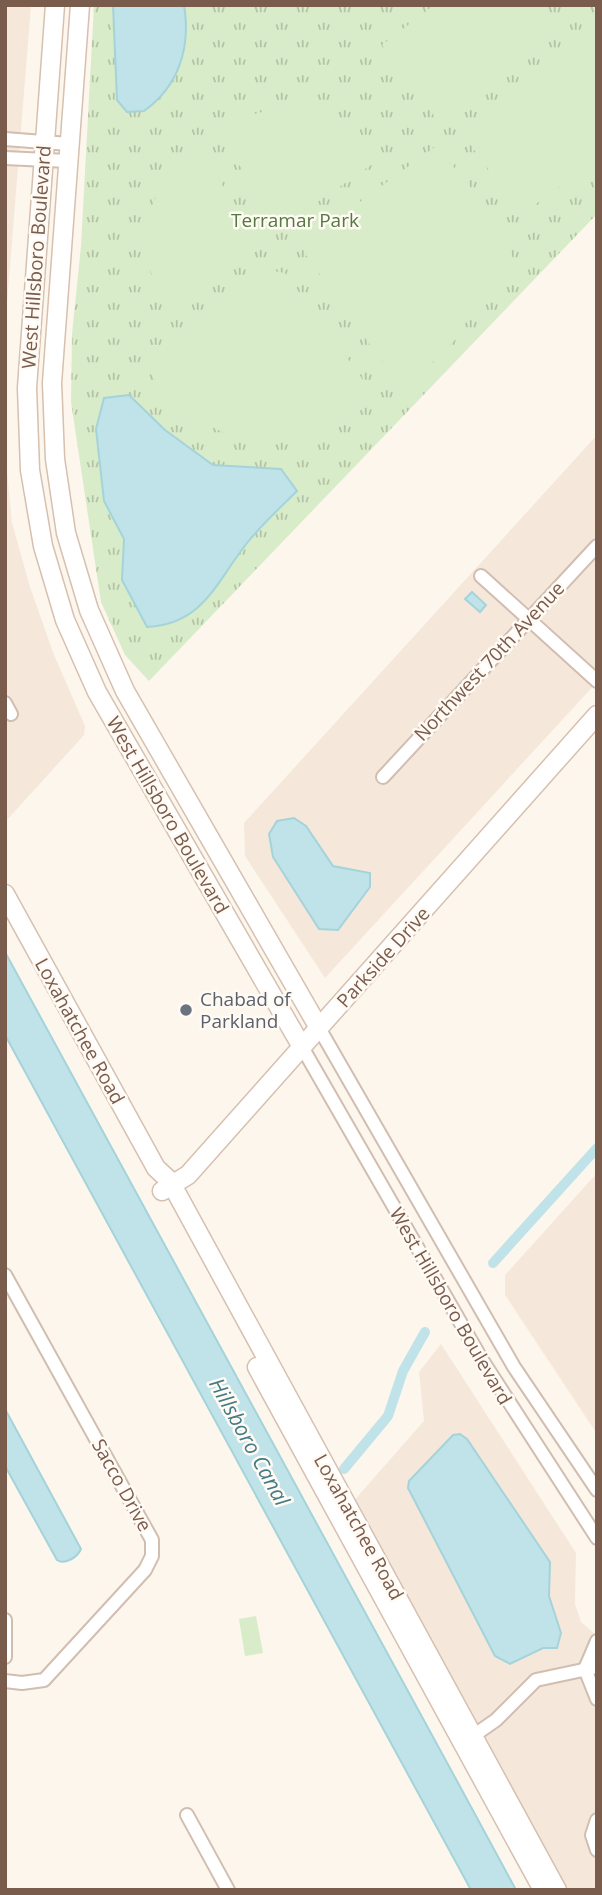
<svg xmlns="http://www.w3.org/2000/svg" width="602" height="1895" font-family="'Open Sans',sans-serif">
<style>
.residential{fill:#f5e8da}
.park{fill:url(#park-tufts)}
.garden{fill:#d8ecc9}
.water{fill:#bfe3e8;stroke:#a5d3da;stroke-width:2}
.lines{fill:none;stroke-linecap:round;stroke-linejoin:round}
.canal{stroke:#bfe3e8;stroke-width:10}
.street-casing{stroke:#d1beb0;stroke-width:16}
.secondary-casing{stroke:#d6c0b0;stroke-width:21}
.street{stroke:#fff;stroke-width:12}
.secondary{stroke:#fff;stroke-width:18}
.worship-dot{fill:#6b7280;stroke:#fffaf3;stroke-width:2.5}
.labels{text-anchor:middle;stroke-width:5;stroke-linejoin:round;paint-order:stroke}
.park-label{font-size:19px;fill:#537a41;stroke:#fffaf3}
.street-label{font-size:19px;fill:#7a5c4d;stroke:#fffaf3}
.worship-label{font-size:19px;fill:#5b616d;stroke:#fffaf3;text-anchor:start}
.water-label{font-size:21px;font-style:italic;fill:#437c86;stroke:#fffaf3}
</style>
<defs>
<pattern id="park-tufts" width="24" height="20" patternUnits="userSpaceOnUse" patternTransform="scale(1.75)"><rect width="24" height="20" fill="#d8ecc9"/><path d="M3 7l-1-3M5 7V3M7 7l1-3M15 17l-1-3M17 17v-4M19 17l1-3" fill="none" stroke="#b4c2a5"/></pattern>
</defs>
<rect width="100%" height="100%" fill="#fdf6ec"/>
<g class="residential">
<polygon points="5,5 31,5 5,329"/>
<polygon points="597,435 597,682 325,978 245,856 244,823"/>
<polygon points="5,450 12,523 30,587 54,655 85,726 84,735 5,822"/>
<polygon points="597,1173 597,1434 505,1295 505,1275"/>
<polygon points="441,1344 576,1553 575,1604 581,1622 597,1636 597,1890 563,1890 351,1504 424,1421 419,1372"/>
</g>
<polygon class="park" points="94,5 597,5 597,214 149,681 125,655 101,602 71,402 72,334 81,246"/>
<g class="garden">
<polygon points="434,5 542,5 557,25 434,116 382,45"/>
<polygon points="589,35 597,45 597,159 521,215 460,130"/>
<path d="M303 109 351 132 377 161 290 221 277 217 223 143 225 130C247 110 275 109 303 109Z"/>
<polygon points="436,146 507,230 513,260 480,299 456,339 403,391 306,255 308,240"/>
<path d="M202 155 255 233 254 249 172 307C139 266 134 227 165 183 176 166 182 158 202 155Z"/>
<path d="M268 270 285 273 377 399C289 464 203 454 141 360Z"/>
<polygon points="256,1616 263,1653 245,1656 239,1619"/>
</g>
<g class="water">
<path d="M113 5H184C191 47 179 86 144 111L127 112 117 100Z"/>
<path d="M129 395 165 430 213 465 281 469 297 491C280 508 262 524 247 543 216 582 204 624 147 627L122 580 124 539 104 501 96 429 104 398Z"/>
<polygon points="472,592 486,605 480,612 465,599"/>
<polygon points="294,818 306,826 333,866 370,873 370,887 338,930 319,929 273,857 269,834 277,821"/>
<polygon points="5,952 457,1781 516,1890 471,1890 5,1035"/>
<path d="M5 1409 81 1549C77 1558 64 1565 57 1560L5 1466Z"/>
<polygon points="460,1434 467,1439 550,1562 549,1596 561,1633 557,1648 543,1648 510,1664 495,1656 408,1488 409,1481 453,1435"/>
</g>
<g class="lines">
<g class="canal">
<polyline points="493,1263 597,1148"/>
<polyline points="344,1469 388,1416 403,1371 425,1332"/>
</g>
<defs>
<g id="street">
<polyline points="5,139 69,144"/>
<polyline points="5,158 68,161"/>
<polyline points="481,576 597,681"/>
<polyline points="5,703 11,714"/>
<polyline points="383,777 597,546"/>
<polyline points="319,1028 514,1367 597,1490"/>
<polyline points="302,1047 482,1360 597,1538"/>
<polyline points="5,1275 152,1540 152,1556 145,1570 44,1680 22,1683 5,1681"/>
<polyline points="5,1620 5,1657"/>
<polyline points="597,1641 585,1669 597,1699"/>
<polyline points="473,1736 496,1720 536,1680 597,1667"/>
<polyline points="187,1815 228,1890"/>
<polyline points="597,1820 592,1835 597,1850"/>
</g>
<g id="secondary">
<polyline points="55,5 27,388 30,470 43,546 65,620 97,692 302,1047"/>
<polyline points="80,5 52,383 55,459 66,533 89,610 125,691 319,1028"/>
<polyline points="5,894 156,1168 170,1181 557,1890"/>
<polyline points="162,1191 188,1175 597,715"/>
<polyline points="257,1367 543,1890"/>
</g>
</defs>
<use href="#street" class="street-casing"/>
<use href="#secondary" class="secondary-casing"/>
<use href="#street" class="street"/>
<use href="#secondary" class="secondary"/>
</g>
<circle class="worship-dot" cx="186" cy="1010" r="7"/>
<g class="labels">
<g class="park-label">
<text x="295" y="227">Terramar Park</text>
</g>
<g class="street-label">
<text transform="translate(36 257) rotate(-86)" y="7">West Hillsboro Boulevard</text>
<text transform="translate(489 661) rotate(-47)" y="7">Northwest 70th Avenue</text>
<text transform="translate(168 815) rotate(60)" y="7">West Hillsboro Boulevard</text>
<text transform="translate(383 957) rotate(-48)" y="7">Parkside Drive</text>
<text transform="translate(80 1031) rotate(61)" y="7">Loxahatchee Road</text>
<text transform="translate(451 1306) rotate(60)" y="7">West Hillsboro Boulevard</text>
<text transform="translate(122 1485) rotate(61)" y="7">Sacco Drive</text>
<text transform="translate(359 1527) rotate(61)" y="7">Loxahatchee Road</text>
</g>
<g class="worship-label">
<text x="200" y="1006">Chabad of<tspan x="200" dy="22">Parkland</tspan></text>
</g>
<g class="water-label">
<text transform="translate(249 1442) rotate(61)" y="7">Hillsboro Canal</text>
</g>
</g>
<rect width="602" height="1895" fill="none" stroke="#7a5c4d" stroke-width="14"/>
</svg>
